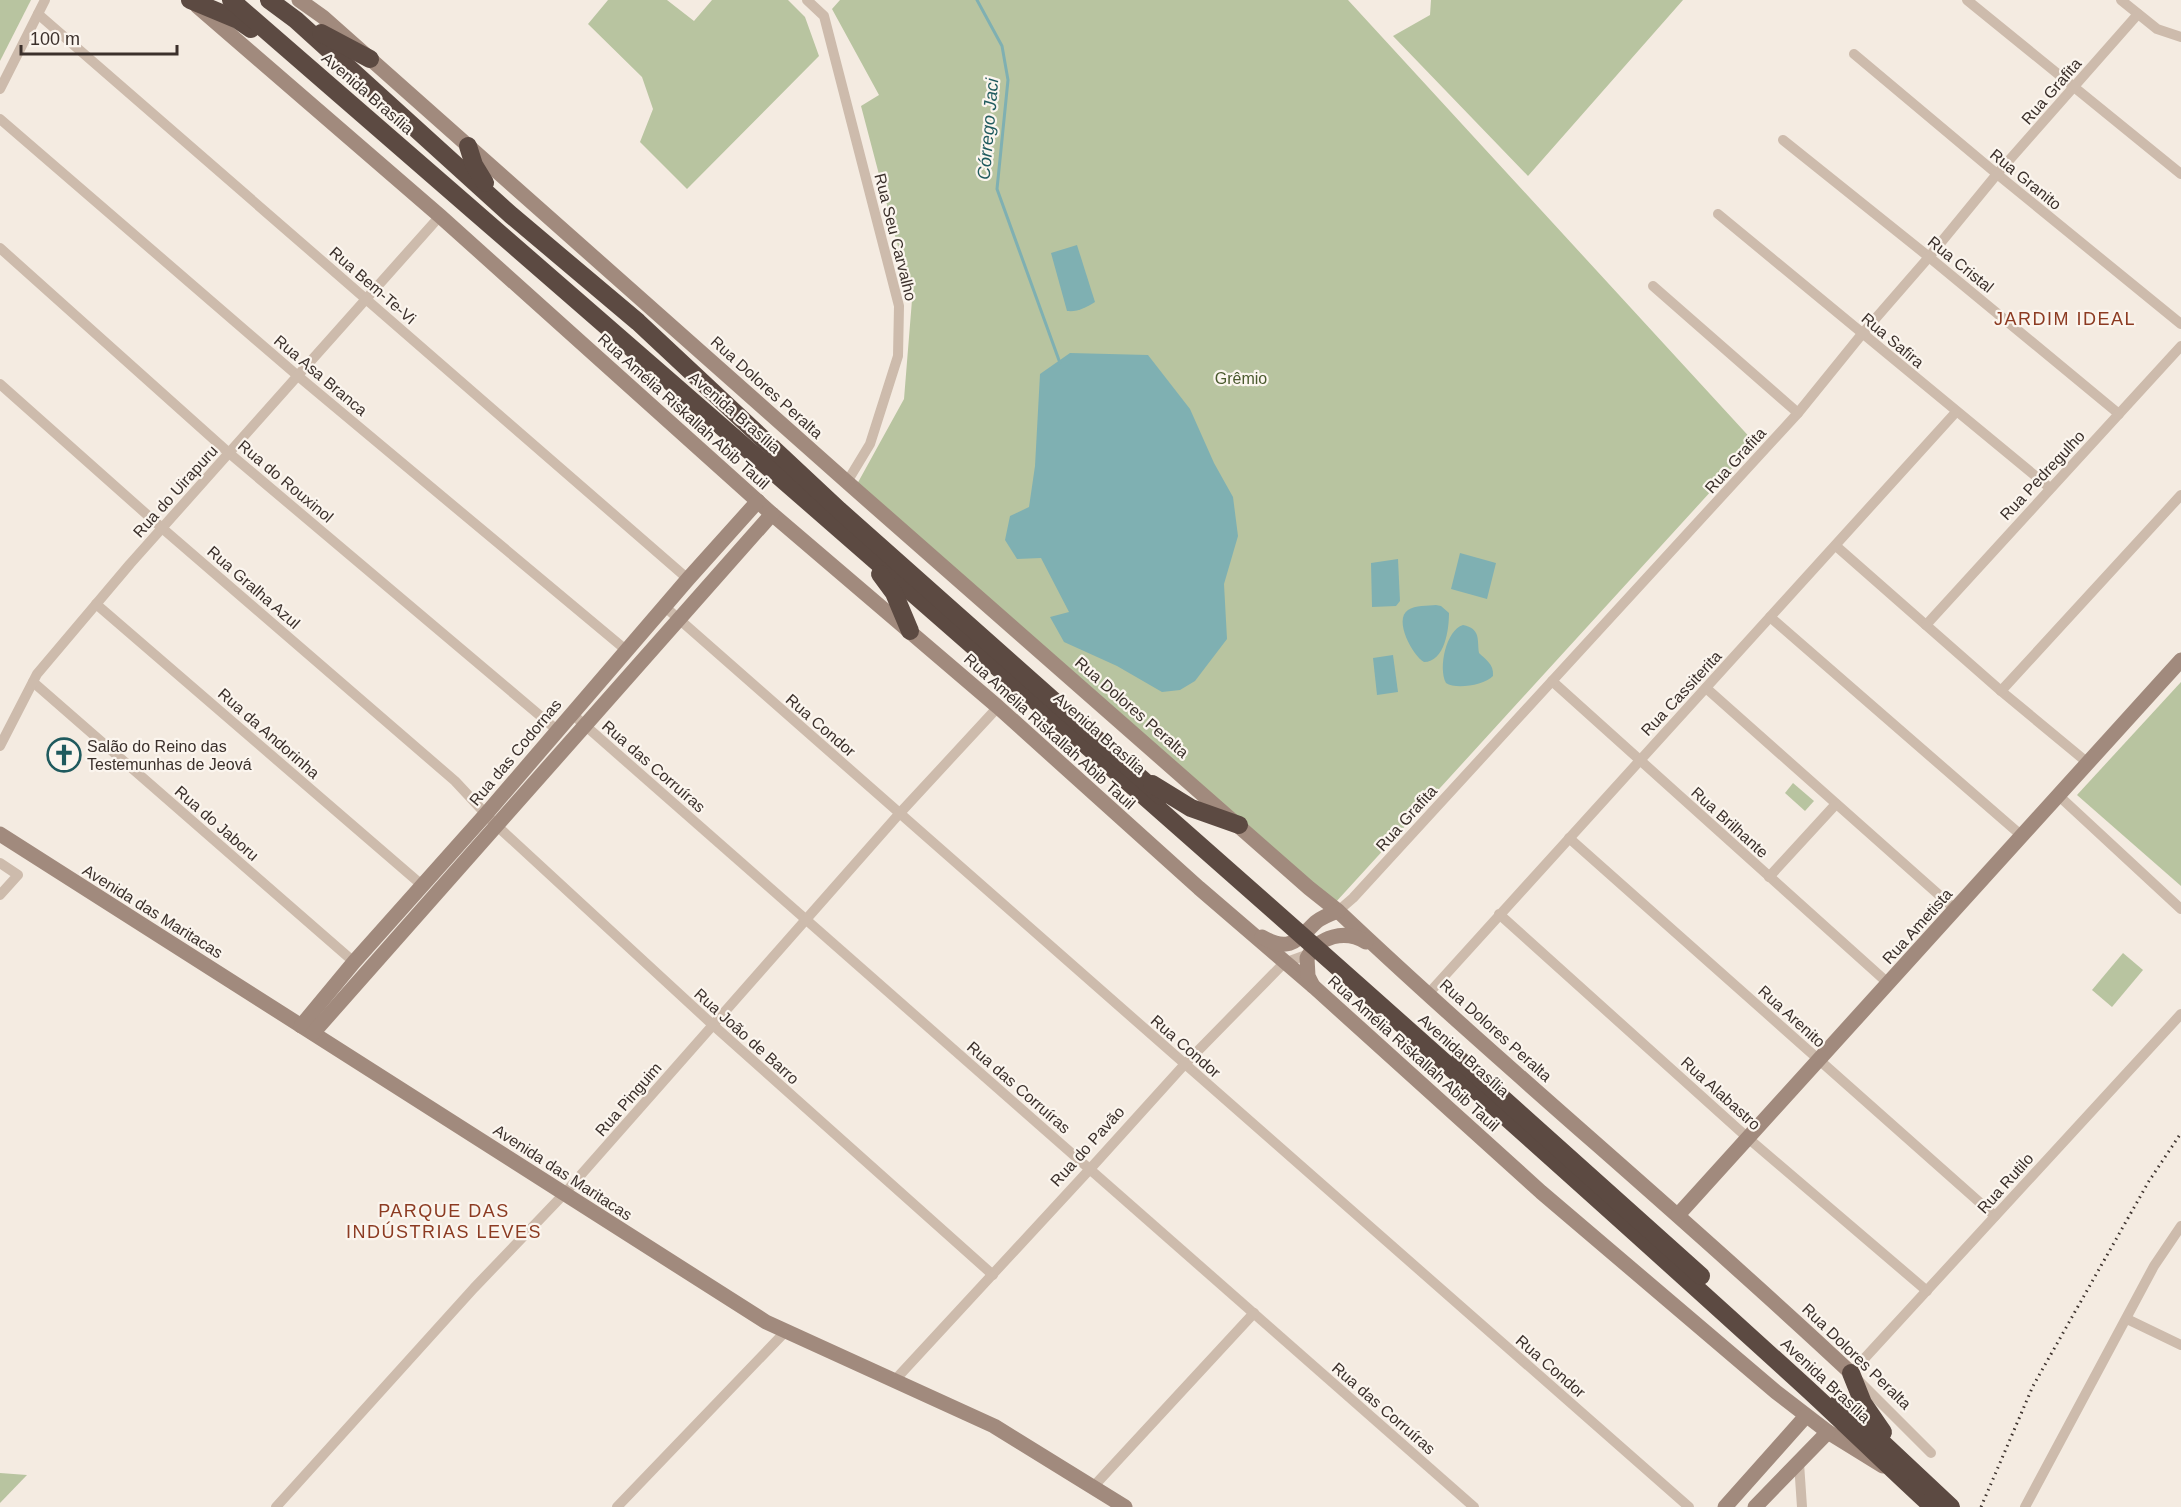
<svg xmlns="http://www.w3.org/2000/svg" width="2181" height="1507" font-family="Helvetica,sans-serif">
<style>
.green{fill:#b8c4a0}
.water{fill:#7fb0b2}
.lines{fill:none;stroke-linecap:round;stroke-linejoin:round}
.stream{stroke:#7fb0b2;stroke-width:3}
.street{stroke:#cdbbac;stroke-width:10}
.secondary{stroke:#a18a7d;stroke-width:15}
.highway{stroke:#5c4a42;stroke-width:18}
.rail{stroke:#3b302b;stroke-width:3;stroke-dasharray:1.5 4.5;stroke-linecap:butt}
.labels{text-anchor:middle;stroke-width:4.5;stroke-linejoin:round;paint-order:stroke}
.street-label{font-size:16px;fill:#3b302b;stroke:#fbf5ee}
.park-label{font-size:16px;fill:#4a5a2e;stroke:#fbf5ee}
.poi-label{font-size:16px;fill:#3b302b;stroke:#fbf5ee;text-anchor:start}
.water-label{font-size:18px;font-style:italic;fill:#1f5a5e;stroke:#fbf5ee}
.neighbourhood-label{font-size:18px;letter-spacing:1.5px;fill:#8c3b22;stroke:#fbf5ee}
</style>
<rect width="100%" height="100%" fill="#f4ebe1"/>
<g class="green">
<polygon points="0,0 31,0 0,61"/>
<polygon points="608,0 667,0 694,21 712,0 788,0 805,17 819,56 687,189 640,142 653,109 642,77 588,24"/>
<polygon points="840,0 1348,0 1755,443 1335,903 856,486 904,399 912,300 861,106 879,95 832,9"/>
<polygon points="1431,0 1683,0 1528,176 1393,36 1430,15"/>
<polygon points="2181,682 2181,886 2077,795"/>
<polygon points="1793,783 1814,801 1805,811 1785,793"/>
<polygon points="2123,953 2143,970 2112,1007 2092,990"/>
<polygon points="0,1473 27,1475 0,1503"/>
</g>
<g class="water">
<path d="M1077 245 1095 302C1085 308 1078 312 1067 311L1051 253Z"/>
<polygon points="1070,353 1148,355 1190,409 1214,463 1233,497 1238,536 1224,584 1227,639 1195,681 1180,690 1162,692 1117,666 1064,642 1050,617 1069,612 1041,558 1017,559 1005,540 1010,516 1029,507 1035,466 1040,374"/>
<polygon points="1460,553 1496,563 1487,599 1451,589"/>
<polygon points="1398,559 1400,601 1396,606 1372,607 1371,563"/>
<path d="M1436 605 1441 606 1449 613C1449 629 1445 662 1424 662 1413 656 1393 620 1408 610 1415 605 1428 606 1436 605Z"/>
<path d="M1463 625C1481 629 1477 639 1479 653 1486 660 1494 664 1493 676 1484 685 1456 690 1446 683 1438 668 1446 630 1463 625Z"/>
<polygon points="1393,655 1398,692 1377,695 1373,658"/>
</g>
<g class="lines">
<polyline class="stream" points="977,0 1002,46 1008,80 997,189 1060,363"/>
<g class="street">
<polyline points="807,0 824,16 899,306 898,356 870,444 847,482"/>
<polyline points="1967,0 2181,174"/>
<polyline points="2121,0 2157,29 2181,37"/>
<polyline points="38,14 688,579"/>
<polyline points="1854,54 1997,174 2181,324"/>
<polyline points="0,89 45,0"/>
<polyline points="0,119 298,376 626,650"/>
<polyline points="1783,140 1929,257 2119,414"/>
<polyline points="1718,214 2050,488"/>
<polyline points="0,248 229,453 557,730"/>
<polyline points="1653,286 1798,413"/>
<polyline points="0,384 162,528 455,781 496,825 713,1025 993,1275"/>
<polyline points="1836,546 2001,691 2088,763"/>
<polyline points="96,604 423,886"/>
<polyline points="664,606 1689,1507"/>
<polyline points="1770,617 2022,836"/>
<polyline points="1926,625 2181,346"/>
<polyline points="1552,681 1889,984"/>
<polyline points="33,682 354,962"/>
<polyline points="1706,688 1956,910"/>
<polyline points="2001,691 2181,495"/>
<polyline points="571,713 1474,1507"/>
<polyline points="0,746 37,674 130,564 440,216"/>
<polyline points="2059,796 2181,909"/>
<polyline points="1569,838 1995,1216"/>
<polyline points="0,863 18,875 0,895"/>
<polyline points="1769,877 1836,804"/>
<polyline points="1338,911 1353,898 1798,413 1862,334 1929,257 1997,174 2138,14"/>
<polyline points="1499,914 1749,1139 1927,1291"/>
<polyline points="1429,993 1956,412"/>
<polyline points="2127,1319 2181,1345"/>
<polyline points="894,1381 1090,1169 1184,1065 1284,963 1309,954"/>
<polyline points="1931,1453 1851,1373 2181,1014"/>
<polyline points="1799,1463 1802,1507"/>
<polyline points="1093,1487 1254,1313"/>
<polyline points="276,1507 474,1288 564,1194 899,814 998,707"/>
<polyline points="617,1507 785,1332"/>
<polyline points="2025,1507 2154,1266 2181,1226"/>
</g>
<g class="secondary">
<path d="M299 0 323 17 847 482 1309 888 1338 911C1505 1069 1683 1215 1851 1373"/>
<polyline points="197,6 440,216 772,514 998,707 1199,888 1313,986 1541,1192 1776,1392 1828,1432 1883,1466"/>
<polyline points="0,834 766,1322 994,1426 1125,1507"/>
<path d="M1262 937C1290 953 1297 940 1316 922 1322 917 1330 914 1338 911"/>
<path d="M1313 986 1308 976 1307 958C1319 936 1345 929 1366 942"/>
<polyline points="301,1026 354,962 486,814 688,579 758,501"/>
<polyline points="313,1033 772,514"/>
<polyline points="1678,1215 2181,660"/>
<polyline points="1725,1507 1806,1416"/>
<polyline points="1755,1507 1828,1432"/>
</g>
<g class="highway">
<polyline points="190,0 238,20 251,29"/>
<path d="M231 0C757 457 1284 913 1800 1382 1845 1423 1888 1466 1933 1507"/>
<polyline points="269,0 296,20 511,215 638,322 839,510 1161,796"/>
<polyline points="321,33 370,59"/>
<polyline points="468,146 474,165 485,183"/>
<polyline points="880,574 894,593 910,631"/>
<polyline points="1152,784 1191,808 1239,825"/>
<polyline points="1460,1060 1701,1276"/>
<polyline points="1851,1373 1863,1403 1883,1432"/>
<polyline points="1839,1402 1951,1507"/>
</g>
<polyline class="rail" points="1981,1507 2033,1386 2149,1181 2181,1133"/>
</g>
<defs>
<symbol id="church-ring" viewBox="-11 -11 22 22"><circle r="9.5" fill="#fbf5ee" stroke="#1f5a5e" stroke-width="1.5"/><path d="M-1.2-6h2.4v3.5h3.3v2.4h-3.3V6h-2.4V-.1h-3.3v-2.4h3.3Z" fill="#1f5a5e"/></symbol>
</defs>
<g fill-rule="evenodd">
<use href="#church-ring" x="45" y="736" width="38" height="38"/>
</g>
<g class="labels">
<g class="street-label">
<text transform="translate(2051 91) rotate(-49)" y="6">Rua Grafita</text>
<text transform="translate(368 93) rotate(41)" y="6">Avenida Brasília</text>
<text transform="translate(2026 179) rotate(39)" y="6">Rua Granito</text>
<text transform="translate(896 237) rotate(76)" y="6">Rua Seu Carvalho</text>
<text transform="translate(1961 264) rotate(39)" y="6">Rua Cristal</text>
<text transform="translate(373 285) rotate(41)" y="6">Rua Bem-Te-Vi</text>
<text transform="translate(1893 340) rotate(40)" y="6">Rua Safira</text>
<text transform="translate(321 375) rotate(40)" y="6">Rua Asa Branca</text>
<text transform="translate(767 387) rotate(42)" y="6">Rua Dolores Peralta</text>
<text transform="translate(684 411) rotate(42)" y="6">Rua Amélia Riskallah Abib Tauil</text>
<text transform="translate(735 412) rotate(41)" y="6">Avenida Brasília</text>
<text transform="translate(1735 460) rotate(-48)" y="6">Rua Grafita</text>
<text transform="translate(2042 475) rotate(-47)" y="6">Rua Pedregulho</text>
<text transform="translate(286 481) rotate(40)" y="6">Rua do Rouxinol</text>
<text transform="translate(175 491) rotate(-48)" y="6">Rua do Uirapuru</text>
<text transform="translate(254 587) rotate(41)" y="6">Rua Gralha Azul</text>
<text transform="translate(1681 693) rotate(-47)" y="6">Rua Cassiterita</text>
<text transform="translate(1132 707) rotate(41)" y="6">Rua Dolores Peralta</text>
<text transform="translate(821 725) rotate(41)" y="6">Rua Condor</text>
<text transform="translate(1050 731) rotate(42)" y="6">Rua Amélia Riskallah Abib Tauil</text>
<text transform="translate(269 733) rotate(41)" y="6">Rua da Andorinha</text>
<text transform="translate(1100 733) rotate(41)" y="6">Avenida Brasília</text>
<text transform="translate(515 752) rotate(-50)" y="6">Rua das Codornas</text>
<text transform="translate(654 766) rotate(41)" y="6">Rua das Corruíras</text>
<text transform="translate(1406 818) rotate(-48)" y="6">Rua Grafita</text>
<text transform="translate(1730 822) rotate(42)" y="6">Rua Brilhante</text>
<text transform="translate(217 823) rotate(41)" y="6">Rua do Jaboru</text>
<text transform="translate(153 911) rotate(32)" y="6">Avenida das Maritacas</text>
<text transform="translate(1917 926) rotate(-48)" y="6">Rua Ametista</text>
<text transform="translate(1792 1016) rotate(42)" y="6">Rua Arenito</text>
<text transform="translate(1496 1030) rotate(42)" y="6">Rua Dolores Peralta</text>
<text transform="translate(747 1036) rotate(42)" y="6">Rua João de Barro</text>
<text transform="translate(1186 1046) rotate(41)" y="6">Rua Condor</text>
<text transform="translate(1414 1053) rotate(42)" y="6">Rua Amélia Riskallah Abib Tauil</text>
<text transform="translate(1464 1055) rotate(42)" y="6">Avenida Brasília</text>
<text transform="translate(1019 1087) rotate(41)" y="6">Rua das Corruíras</text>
<text transform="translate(1721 1093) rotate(42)" y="6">Rua Alabastro</text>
<text transform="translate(628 1099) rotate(-49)" y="6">Rua Pinguim</text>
<text transform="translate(1087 1146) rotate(-48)" y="6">Rua do Pavão</text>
<text transform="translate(563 1172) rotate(33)" y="6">Avenida das Maritacas</text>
<text transform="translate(2005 1183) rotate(-48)" y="6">Rua Rutilo</text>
<text transform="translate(1857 1356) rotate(44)" y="6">Rua Dolores Peralta</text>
<text transform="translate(1551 1366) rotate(41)" y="6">Rua Condor</text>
<text transform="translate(1826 1380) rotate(43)" y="6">Avenida Brasília</text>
<text transform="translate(1384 1408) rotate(41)" y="6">Rua das Corruíras</text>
</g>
<g class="park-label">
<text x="1241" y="384">Grêmio</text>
</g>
<g class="poi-label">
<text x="87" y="752">Salão do Reino das<tspan x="87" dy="18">Testemunhas de Jeová</tspan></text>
</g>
<g class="water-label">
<text transform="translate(988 129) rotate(-85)" y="6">Córrego Jaci</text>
</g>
<g class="neighbourhood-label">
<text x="2065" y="325">JARDIM IDEAL</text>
<text x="444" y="1217">PARQUE DAS<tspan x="444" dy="21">INDÚSTRIAS LEVES</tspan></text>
</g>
</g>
<path d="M21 45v9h156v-9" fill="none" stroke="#3b302b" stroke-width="3"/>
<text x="30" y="45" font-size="18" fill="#3b302b" stroke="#fbf5ee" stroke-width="4.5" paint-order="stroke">100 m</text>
</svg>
